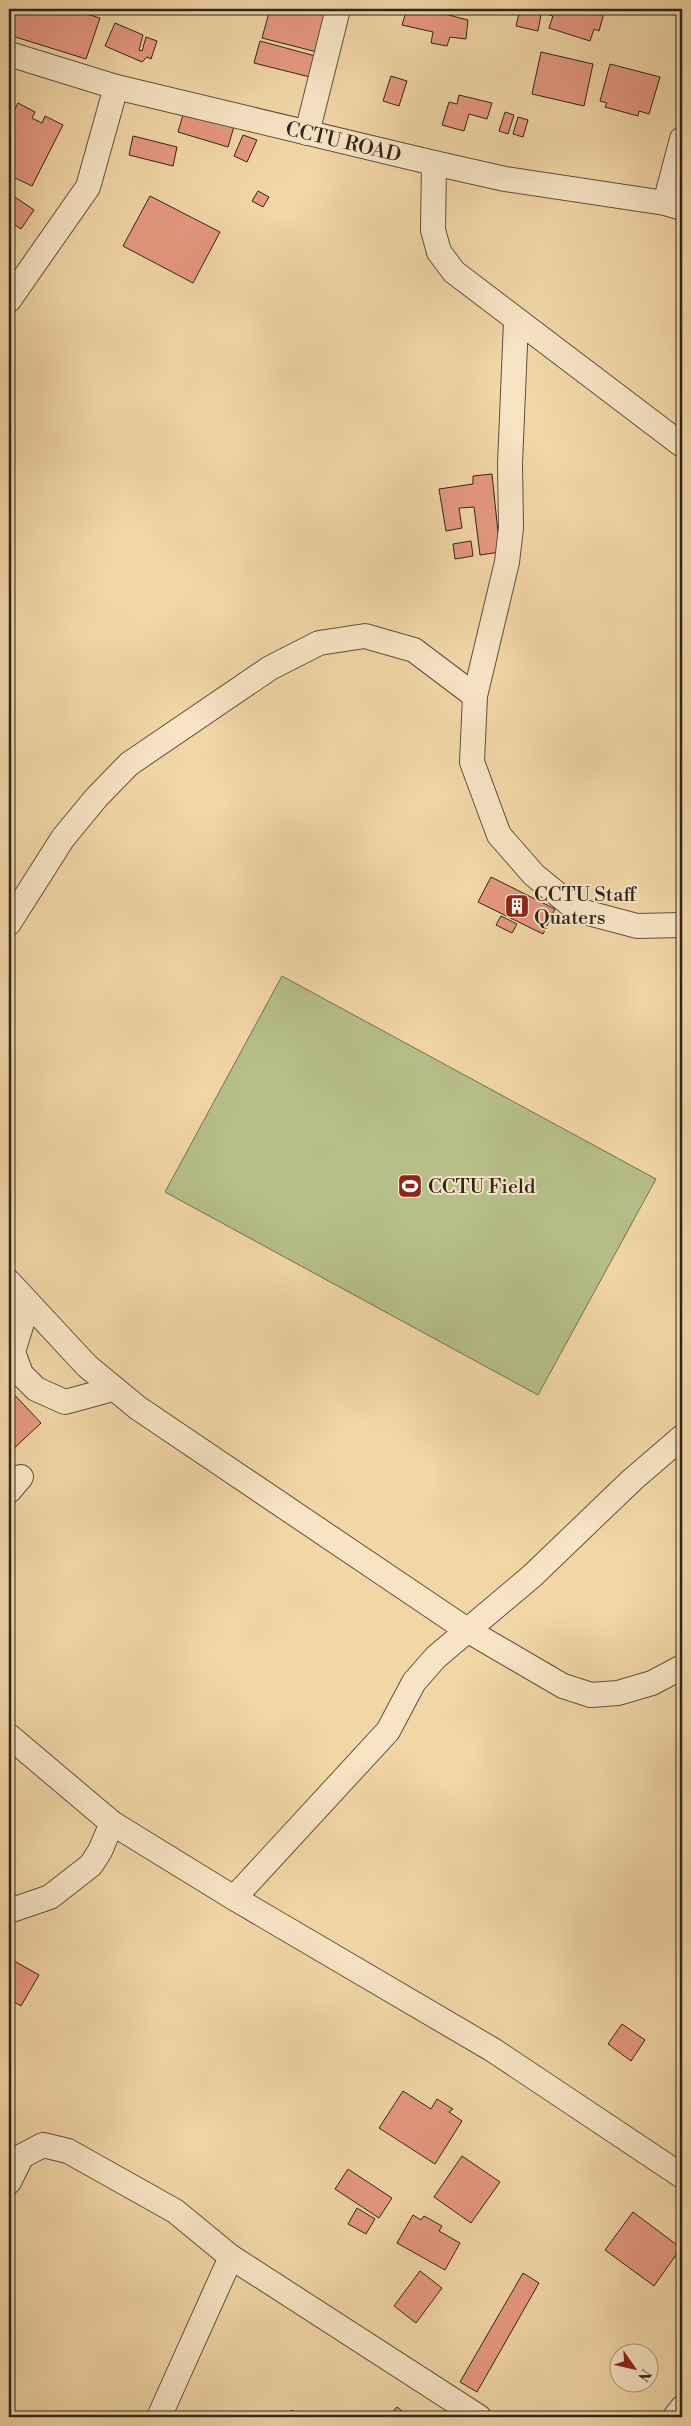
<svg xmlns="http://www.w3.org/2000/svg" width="691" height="2426" font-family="'Libre Bodoni',serif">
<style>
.green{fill:#b6bf8a;stroke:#727253}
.building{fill:#e69881;stroke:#2e251c}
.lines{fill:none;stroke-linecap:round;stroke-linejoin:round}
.minor-casing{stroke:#5f513e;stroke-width:26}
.minor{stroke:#f7e4c5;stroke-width:24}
.labels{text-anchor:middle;stroke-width:4;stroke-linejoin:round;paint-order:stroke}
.street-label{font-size:20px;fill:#2e251c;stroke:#f7e4c5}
.poi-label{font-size:20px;fill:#2e251c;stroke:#f7e4c5;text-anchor:start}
</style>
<rect width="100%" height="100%" fill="#f2d6a6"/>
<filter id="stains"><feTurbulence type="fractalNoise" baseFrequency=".004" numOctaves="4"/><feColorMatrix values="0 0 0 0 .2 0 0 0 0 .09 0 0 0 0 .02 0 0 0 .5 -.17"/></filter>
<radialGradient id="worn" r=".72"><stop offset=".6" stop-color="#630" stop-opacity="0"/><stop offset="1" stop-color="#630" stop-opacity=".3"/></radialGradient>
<polygon class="green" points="282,976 656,1179 538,1395 165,1192"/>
<g class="building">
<polygon points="11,9 84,9 83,13 100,18 86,59 9,35"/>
<polygon points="270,9 325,9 333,11 321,53 262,38"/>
<polygon points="407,9 425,9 468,20 466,39 450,37 447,46 431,43 433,32 402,25"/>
<polygon points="520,9 542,9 538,31 516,26"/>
<polygon points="551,9 605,9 599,31 594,29 590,41 549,28 553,16 549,15"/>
<polygon points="115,23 143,35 139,50 142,51 146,37 157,41 151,59 147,57 142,62 105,46"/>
<polygon points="260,41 319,57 314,78 254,63"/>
<polygon points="541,52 593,64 584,106 532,94"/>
<polygon points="610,64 660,77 649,114 639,111 638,116 605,107 607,103 600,101"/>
<polygon points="391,76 407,81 399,106 383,101"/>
<polygon points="459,95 492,103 487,119 469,114 464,131 442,125 449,102 457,104"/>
<polygon points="18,103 35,112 32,118 42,123 45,116 63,125 32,186 15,178 13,182 9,180 9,121"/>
<polygon points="185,108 235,123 228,147 178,132"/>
<polygon points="505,112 514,115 508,134 499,131"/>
<polygon points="518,117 528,120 523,137 513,134"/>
<polygon points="243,135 257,140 247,162 234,156"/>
<polygon points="133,136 177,147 173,166 129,155"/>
<polygon points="258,191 269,197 263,207 252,201"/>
<polygon points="9,193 34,210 21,229 9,221"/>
<polygon points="150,196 220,232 193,283 123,246"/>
<polygon points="492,474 500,552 480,555 474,507 459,508 462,528 446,531 439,489 473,484 473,476"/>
<polygon points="471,541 473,556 455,559 453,544"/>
<polygon points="491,877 555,909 543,934 478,902"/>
<polygon points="501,916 517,924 512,933 496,925"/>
<polygon points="9,1389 41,1423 9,1453"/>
<polygon points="9,1958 39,1975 21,2006 9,1999"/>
<polygon points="622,2024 645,2040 631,2061 608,2044"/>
<polygon points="403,2091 431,2109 437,2099 453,2109 449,2112 462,2121 435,2164 379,2128"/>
<polygon points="462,2156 500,2182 471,2223 434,2197"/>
<polygon points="348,2169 392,2198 379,2218 335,2189"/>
<polygon points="357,2208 375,2219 366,2234 348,2224"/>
<polygon points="633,2212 681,2248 654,2286 605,2250"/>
<polygon points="413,2215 421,2220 424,2216 442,2226 439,2231 460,2243 445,2270 397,2243"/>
<polygon points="420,2271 442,2288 416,2323 394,2306"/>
<polygon points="523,2273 539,2283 477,2392 460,2382"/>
<polygon points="397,2407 409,2417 388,2417"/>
<polygon points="292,2410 302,2417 287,2417"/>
</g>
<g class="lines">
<defs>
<g id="minor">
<path id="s1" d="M9 54 116 87 434 163 505 179 665 203 682 208"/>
<polyline points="307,133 338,9"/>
<polyline points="434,163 433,230 439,252 454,272 682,445"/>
<polyline points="665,203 682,139"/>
<polyline points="9,300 88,187 116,87"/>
<polyline points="516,321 510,464 511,528 507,562 475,696 472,762 499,835 534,875 577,910 637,926 682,925"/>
<polyline points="9,923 63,838 96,798 129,764 270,668 319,643 365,636 414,650 475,696"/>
<polyline points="9,1282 87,1366 138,1408 467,1630 563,1686 591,1695 618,1693 652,1683 682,1667"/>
<polyline points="28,1303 13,1352 21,1374 36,1389 65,1402 113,1389"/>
<polyline points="9,1491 21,1477"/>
<polyline points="9,1736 112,1823 234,1898 493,2050 682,2176"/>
<polyline points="234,1898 388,1731 414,1682 436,1657 532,1576 632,1480 682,1437"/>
<polyline points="9,1911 50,1897 91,1865 100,1851 112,1823"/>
<polyline points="9,2182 22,2156 43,2145 68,2151 175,2211 231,2257 479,2417"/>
<polyline points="159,2417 231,2257"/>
<polyline points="675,2417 682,2408"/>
</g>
</defs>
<use href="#minor" class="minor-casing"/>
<use href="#minor" class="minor"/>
</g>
<defs>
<symbol id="building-square" viewBox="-11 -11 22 22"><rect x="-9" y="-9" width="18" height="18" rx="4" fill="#8f2418" stroke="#f7e4c5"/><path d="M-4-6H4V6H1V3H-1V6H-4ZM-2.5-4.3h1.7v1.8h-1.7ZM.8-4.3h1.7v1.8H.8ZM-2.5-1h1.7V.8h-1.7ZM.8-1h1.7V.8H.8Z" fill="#fff"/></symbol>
<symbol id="stadium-square" viewBox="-11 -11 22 22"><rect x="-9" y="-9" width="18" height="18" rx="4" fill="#8f2418" stroke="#f7e4c5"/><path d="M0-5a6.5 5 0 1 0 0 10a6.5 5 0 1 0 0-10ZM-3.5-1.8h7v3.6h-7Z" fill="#fff"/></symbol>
</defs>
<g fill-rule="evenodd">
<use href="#building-square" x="503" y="892" width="28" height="28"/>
<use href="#stadium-square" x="396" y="1172" width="28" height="28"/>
</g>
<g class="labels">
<g class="street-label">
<text dy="7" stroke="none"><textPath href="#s1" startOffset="346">CCTU ROAD</textPath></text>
</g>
<g class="poi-label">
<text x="534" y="901">CCTU Staff<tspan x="534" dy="23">Quaters</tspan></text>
<text x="428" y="1193">CCTU Field</text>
</g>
</g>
<rect width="691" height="2426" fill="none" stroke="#f2d6a6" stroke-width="30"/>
<rect x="10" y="10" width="671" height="2406" fill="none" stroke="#2e251c" stroke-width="2.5"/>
<rect x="15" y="15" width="661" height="2396" fill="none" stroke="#2e251c"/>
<g transform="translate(634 2368) rotate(124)"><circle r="24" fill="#f7e4c5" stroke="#a79881"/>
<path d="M0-4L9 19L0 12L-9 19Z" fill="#8f2418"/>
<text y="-8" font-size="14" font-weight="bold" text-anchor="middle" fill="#2e251c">N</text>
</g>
<rect width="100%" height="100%" filter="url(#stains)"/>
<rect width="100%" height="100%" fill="url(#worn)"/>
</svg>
